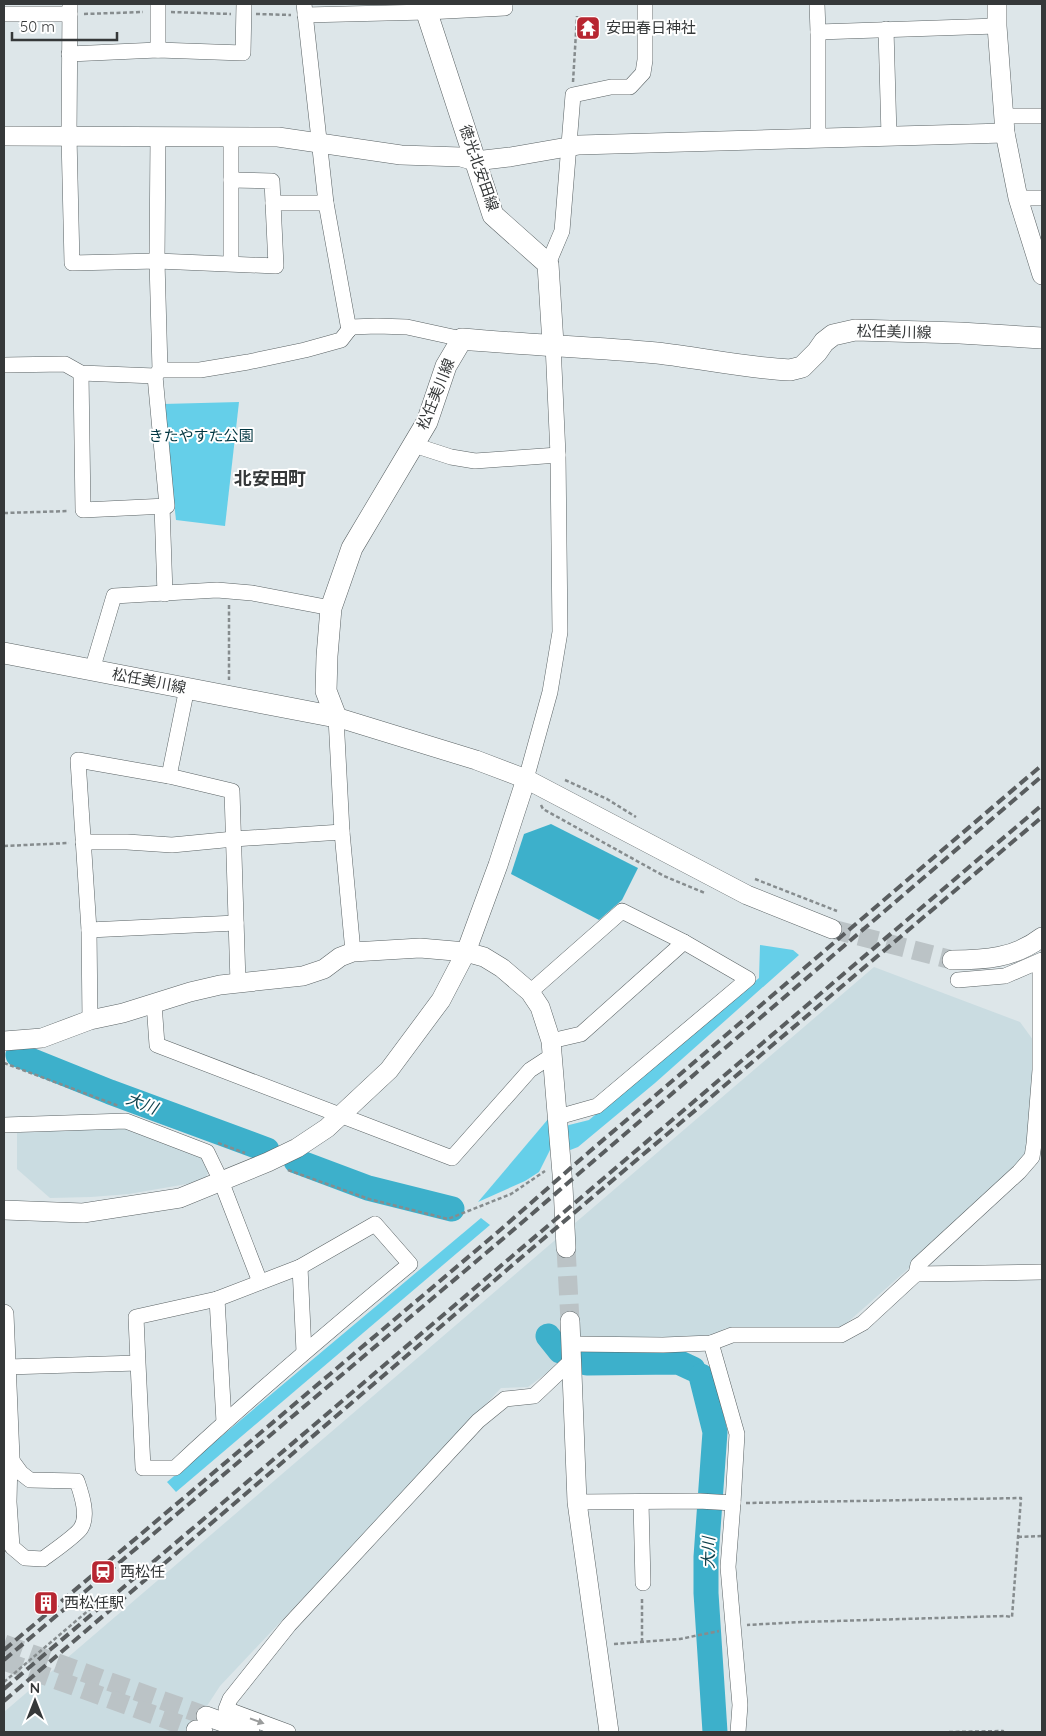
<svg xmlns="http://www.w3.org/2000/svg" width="1046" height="1736" font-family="Quicksand,'Noto Sans JP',sans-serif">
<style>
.built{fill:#cadce1}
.green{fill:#65cfe9}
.water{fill:#3db0cb}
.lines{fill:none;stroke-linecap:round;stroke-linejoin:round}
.river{stroke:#3db0cb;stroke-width:25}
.tertiary-tunnel{stroke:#bbc3c6;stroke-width:19;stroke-dasharray:19 9;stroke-linecap:butt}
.minor-casing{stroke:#5b6365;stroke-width:16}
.tertiary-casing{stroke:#5b6365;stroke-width:20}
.secondary-casing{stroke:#5b6365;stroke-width:22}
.path{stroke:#868c8e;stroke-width:2.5;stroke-dasharray:4 2.5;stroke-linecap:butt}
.minor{stroke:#fff;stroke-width:15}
.tertiary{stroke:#fff;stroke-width:19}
.secondary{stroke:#fff;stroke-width:21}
.rail{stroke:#595d5f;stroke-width:4;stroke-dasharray:10 5;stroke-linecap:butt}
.oneway{fill:#9a9c9c}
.labels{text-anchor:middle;stroke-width:4;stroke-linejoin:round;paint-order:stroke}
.poi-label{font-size:15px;fill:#353839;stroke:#fff;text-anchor:start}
.street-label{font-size:15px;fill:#353839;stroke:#fff}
.park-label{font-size:15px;fill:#003641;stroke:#fff}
.water-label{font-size:16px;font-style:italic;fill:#0f424d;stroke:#fff}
.quarter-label{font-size:18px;font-weight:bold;fill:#353839;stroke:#fff}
</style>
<rect width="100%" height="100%" fill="#dde6e9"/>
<g class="built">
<polygon points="874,967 1020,1022 1036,1044 1030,1155 908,1269 840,1329 726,1328 707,1340 565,1339 563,1361 528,1387 501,1388 220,1686 190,1732 4,1732 4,1712"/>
<polygon points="120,1127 204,1159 210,1169 204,1181 129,1194 91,1197 50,1198 17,1169 17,1133"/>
</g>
<g class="green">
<polygon points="239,402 225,526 176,520 163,404"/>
<polygon points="760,945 793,950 799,955 655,1083 578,1147 565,1152 565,1126 589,1120 759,978"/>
<polygon points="549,1118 552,1146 539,1172 525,1181 478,1202"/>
<polygon points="481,1218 490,1225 176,1492 167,1482"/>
</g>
<polygon class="water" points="551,824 638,868 622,900 599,920 511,874 524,834"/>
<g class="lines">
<g class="river">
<polyline points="18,1055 110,1092 267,1150"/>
<polyline points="296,1161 368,1188 452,1209"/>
<polyline points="548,1336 560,1351"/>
<polyline points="587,1363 678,1362 693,1369"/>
<polyline points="701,1376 715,1432 706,1557 706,1593 715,1732"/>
</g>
<g class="tertiary-tunnel">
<polyline points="832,929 952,960"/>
<polyline points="566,1248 570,1321"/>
<polyline points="4,1644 206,1716"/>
<polyline points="4,1661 196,1730"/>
</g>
<defs>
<g id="minor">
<polyline points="70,4 69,136 72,263 157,261 276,266 272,181 231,180"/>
<polyline points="304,4 326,203 349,330"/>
<polyline points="817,4 818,32 997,26"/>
<polyline points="4,14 70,14"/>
<polyline points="305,15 427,12 505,8"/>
<polyline points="886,29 889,136"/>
<polyline points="818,32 818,139"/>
<polyline points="158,50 158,4"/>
<polyline points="69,54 158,50 243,53 244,4"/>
<polyline points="1003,116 1042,116"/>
<polyline points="158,137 157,261 160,370"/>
<polyline points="1018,198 1042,198"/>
<polyline points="273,203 326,203"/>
<polyline points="231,263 231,136"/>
<polyline points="548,264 562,231 573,95 611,87 630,87 643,73 645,60 645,4"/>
<polyline points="4,365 65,364 81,373 155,376 160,370 200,370 248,362 305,350 341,340 351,327 377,326 407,327 462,339"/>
<polyline points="81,373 83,510 167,506 155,376"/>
<polyline points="414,445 451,457 475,461 558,455"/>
<polyline points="162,506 165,594"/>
<polyline points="92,670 114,596 217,590 252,593 331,608"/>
<polyline points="336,717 342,832 353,952"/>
<polyline points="169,776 187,688"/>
<polyline points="526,779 550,692 560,632 558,455 553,344"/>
<polyline points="83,842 127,842 172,845 234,839 342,832"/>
<polyline points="89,930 236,923"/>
<polyline points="958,980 1005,976 1042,960"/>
<polyline points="530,992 622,911 684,942 748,979 597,1106 558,1117"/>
<polyline points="154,1003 157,1045 452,1158 530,1070 553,1055"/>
<polyline points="90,1020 89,930 78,760 169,776 232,791 238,983"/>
<polyline points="551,1041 581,1034 684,942"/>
<polyline points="4,1125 126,1121 207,1152 221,1181 260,1282"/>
<polyline points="300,1267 304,1352"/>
<polyline points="916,1274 1042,1272"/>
<polyline points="217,1299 224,1422"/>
<polyline points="711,1343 737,1434 733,1503 728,1567 740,1705 738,1732"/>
<polyline points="571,1344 663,1345 711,1343 732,1335 841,1335 863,1323 916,1274 918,1265 1019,1172 1032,1157 1034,1144 1040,1070 1040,962"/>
<path d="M7 1367 138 1363 136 1317 217 1299 300 1267 375 1224 410 1264C330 1330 251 1397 175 1468H143L138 1363"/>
<path d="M10 1458 21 1473 30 1480 77 1481C81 1493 89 1515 81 1528 77 1535 51 1553 43 1559L25 1558 12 1547 9 1502Z"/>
<polyline points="577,1502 699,1501 733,1503"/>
<polyline points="641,1502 643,1583"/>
<polyline points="288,1732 226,1709 230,1699 289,1625 478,1421 505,1399 534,1396 571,1361"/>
</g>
<g id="tertiary">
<polyline points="997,4 997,26 1005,133 1018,198 1042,275"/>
<polyline points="4,136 278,137 401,155 461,157 475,161 510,157 579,145 1005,133"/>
<polyline points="336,717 476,760 526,779 747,895 832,929"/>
<path d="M952 960C985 960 1015 958 1042 937"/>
<polyline points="4,1041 42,1038 90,1020 123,1013 190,992 220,985 303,976 324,969 340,957 353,952 420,948 466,952 484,957 502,968 530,992 540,1007 551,1041 563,1186 566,1248"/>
<polyline points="4,1210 83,1213 180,1198 268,1162 297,1148 327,1128 389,1070 441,1000 466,952 498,865 526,779"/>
<polyline points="4,1314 10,1458"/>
<polyline points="570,1321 577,1502 609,1732"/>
<polyline points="206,1716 250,1732"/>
<polyline points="196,1730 203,1732"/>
</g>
<g id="secondary">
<polyline points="424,4 493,215 548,264 553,344"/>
<polyline points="4,653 336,717"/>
<path d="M336 717 326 691 327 656 331 608 352 548 427 422 446 366 462 339C527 345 592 347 657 353 701 358 746 368 790 370L802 367 817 352 824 342 833 335 855 330 960 333 1042 338"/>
</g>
</defs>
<use href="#minor" class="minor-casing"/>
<use href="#tertiary" class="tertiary-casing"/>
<use href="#secondary" class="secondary-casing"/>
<g class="path">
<polyline points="171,12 231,14"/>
<polyline points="84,14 143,12"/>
<polyline points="256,14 291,15"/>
<polyline points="573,82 577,16"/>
<polyline points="4,513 69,511"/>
<polyline points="229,605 229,680"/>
<polyline points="565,780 607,799 636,817"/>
<polyline points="541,805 543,809 664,876 705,893"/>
<polyline points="4,846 69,843"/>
<polyline points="755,879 837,911"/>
<polyline points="4,1063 119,1106"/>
<polyline points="218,1143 245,1153"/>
<polyline points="288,1170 369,1199 448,1219 511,1194 545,1171"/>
<polyline points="746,1503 1021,1498 1012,1617 1005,1616 801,1622 747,1625"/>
<polyline points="1018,1537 1042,1536"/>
<polyline points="642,1642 642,1597"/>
<polyline points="614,1644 680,1639 719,1631"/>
<polyline points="4,1682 103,1598"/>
<polyline points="949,1732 1003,1731 1003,1732"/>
</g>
<use href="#minor" class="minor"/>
<use href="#tertiary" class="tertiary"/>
<use href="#secondary" class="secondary"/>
<g class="rail">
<polyline points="4,1650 499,1231 589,1152 1042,765"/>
<polyline points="4,1660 505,1237 1042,776"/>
<polyline points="4,1689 1042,805"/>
<polyline points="4,1701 516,1262 1042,817"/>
</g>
</g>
<defs><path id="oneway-solid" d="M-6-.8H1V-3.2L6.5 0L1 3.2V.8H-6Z" transform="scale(1.25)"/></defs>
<use class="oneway" href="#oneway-solid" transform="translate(257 1721) rotate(20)"/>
<defs>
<symbol id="temple-square" viewBox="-11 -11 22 22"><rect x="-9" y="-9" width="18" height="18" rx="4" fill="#b72631" stroke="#fff"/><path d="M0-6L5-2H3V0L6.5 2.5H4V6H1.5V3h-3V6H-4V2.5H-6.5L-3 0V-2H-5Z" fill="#fff"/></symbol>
<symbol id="station-square" viewBox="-11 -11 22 22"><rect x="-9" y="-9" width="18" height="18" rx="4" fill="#b72631" stroke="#fff"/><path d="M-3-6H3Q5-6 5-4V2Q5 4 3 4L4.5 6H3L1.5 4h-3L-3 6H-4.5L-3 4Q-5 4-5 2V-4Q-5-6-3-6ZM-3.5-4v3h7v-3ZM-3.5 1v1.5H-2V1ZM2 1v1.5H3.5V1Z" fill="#fff"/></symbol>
<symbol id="building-square" viewBox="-11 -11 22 22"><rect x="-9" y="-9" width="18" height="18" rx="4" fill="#b72631" stroke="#fff"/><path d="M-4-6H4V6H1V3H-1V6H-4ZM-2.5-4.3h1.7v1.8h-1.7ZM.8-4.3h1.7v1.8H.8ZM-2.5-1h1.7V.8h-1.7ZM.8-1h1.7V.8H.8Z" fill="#fff"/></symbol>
</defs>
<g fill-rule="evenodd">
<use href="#temple-square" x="574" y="14" width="28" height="28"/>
<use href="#station-square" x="89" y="1558" width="28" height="28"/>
<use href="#building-square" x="32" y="1589" width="28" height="28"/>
</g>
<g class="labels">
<g class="poi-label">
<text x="606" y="33">安田春日神社</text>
<text x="120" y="1577">西松任</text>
<text x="64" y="1608">西松任駅</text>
</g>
<g class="street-label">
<text transform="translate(479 168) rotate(71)" y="5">徳光北安田線</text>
<text transform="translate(894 332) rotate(1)" y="5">松任美川線</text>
<text transform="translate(436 394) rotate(-68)" y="5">松任美川線</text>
<text transform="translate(149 681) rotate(11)" y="5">松任美川線</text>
</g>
<g class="park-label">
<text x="201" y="441">きたやすた公園</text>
</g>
<g class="water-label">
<text transform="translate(142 1103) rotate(21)" y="6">大川</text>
<text transform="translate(708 1553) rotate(-89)" y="6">大川</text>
</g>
<g class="quarter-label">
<text x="270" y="485">北安田町</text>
</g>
</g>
<rect width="1046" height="1736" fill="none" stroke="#353839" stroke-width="10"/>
<g transform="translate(35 1701)" stroke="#ffffff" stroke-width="4" paint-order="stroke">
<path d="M0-4L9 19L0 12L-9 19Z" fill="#353839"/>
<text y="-8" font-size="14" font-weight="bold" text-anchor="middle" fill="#353839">N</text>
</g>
<path d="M12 32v8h105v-8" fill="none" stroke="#353839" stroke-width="2.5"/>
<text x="20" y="32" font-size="15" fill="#353839" stroke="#ffffff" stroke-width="4" paint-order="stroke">50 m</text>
</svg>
